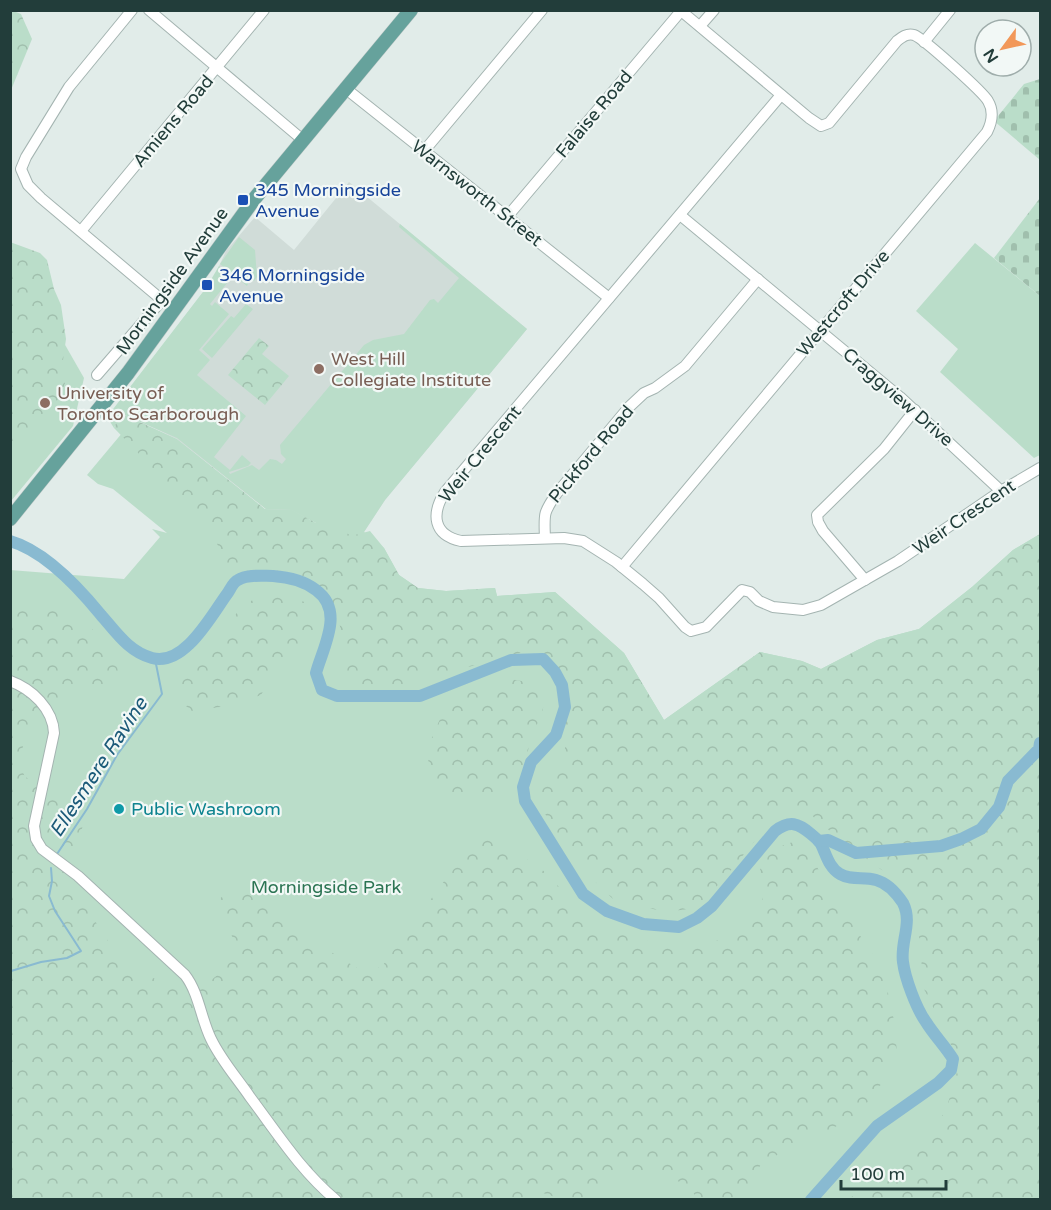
<svg xmlns="http://www.w3.org/2000/svg" width="1051" height="1210" font-family="'Varela Round',sans-serif">
<style>
.built{fill:#d0dcd8}
.green{fill:#baddc9}
.forest{fill:url(#forest-crowns)}
.cemetery{fill:url(#cemetery-stones)}
.lines{fill:none;stroke-linecap:round;stroke-linejoin:round}
.stream{stroke:#89bad1;stroke-width:2}
.river{stroke:#89bad1;stroke-width:12}
.minor-casing{stroke:#a4b4b1;stroke-width:12}
.major-casing{stroke:#c1c9c8;stroke-width:15}
.minor{stroke:#fff;stroke-width:10}
.major{stroke:#66a29c;stroke-width:14}
.transit-dot{fill:#1a4fb4;stroke:#f2f8f6;stroke-width:2}
.education-dot{fill:#8d6e63;stroke:#f2f8f6;stroke-width:2}
.culture-dot{fill:#0f9aa8;stroke:#f2f8f6;stroke-width:2}
.labels{text-anchor:middle;stroke-width:4.5;stroke-linejoin:round;paint-order:stroke}
.street-label{font-size:18px;fill:#223d3a;stroke:#f2f8f6}
.transit-label{font-size:18px;fill:#164399;stroke:#f2f8f6;text-anchor:start}
.education-label{font-size:18px;fill:#785e54;stroke:#f2f8f6;text-anchor:start}
.culture-label{font-size:18px;fill:#0d838f;stroke:#f2f8f6;text-anchor:start}
.park-label{font-size:18px;fill:#2b7453;stroke:#f2f8f6}
.water-label{font-size:20px;font-style:italic;fill:#1b5a79;stroke:#f2f8f6}
</style>
<defs>
<pattern id="forest-crowns" width="20" height="18" patternUnits="userSpaceOnUse" patternTransform="scale(1.5)"><rect width="20" height="18" fill="#baddc9"/><path d="M2 6a3 3 0 1 1 6 0M12 15a3 3 0 1 1 6 0" fill="none" stroke="#a0bfad"/></pattern>
<pattern id="cemetery-stones" width="16" height="16" patternUnits="userSpaceOnUse" patternTransform="scale(1.5)"><rect width="16" height="16" fill="#baddc9"/><path d="M2 7V4a2 2 0 0 1 4 0v3zM10 15v-3a2 2 0 0 1 4 0v3z" fill="#a0bfad"/></pattern>
</defs>
<rect width="100%" height="100%" fill="#e1ece9"/>
<polygon class="built" points="349,182 527,329 385,500 364,532 266,509 177,439 114,409 213,279 226,251 255,217 294,250"/>
<g class="green">
<polygon points="400,224 527,329 385,500 364,532 384,548 399,575 418,588 446,591 495,588 497,596 555,592 624,653 664,720 760,652 802,661 821,669 877,640 919,629 972,587 1013,550 1040,534 1040,1199 11,1199 10,570 124,579 160,537 152,529 167,533 113,489 98,484 87,475 128,426 228,495 309,529 328,523 316,523 291,510 266,509 177,438 120,413 114,428 107,417 206,288 207,289 210,285 209,283 219,266 232,277 210,304 212,306 215,302 229,314 199,350 210,360 197,375 246,416 214,457 230,470 242,455 251,463 248,466 229,472 230,474 252,465 259,470 270,459 276,460 282,464 286,459 281,454 280,445 364,345 373,340 404,334 430,300 434,299 438,303 459,278 399,227"/>
<polygon points="239,237 255,250 257,277 254,281 250,279 247,286 220,264"/>
<polygon points="975,243 1040,296 1040,455 1034,458 940,372 958,349 916,311"/>
<polygon points="11,275 60,336 84,378 73,426 11,501"/>
<polygon points="246,304 253,309 212,358 202,349 231,316 234,318"/>
</g>
<g class="forest">
<polygon points="11,10 21,14 32,39 11,90"/>
<polygon points="10,242 40,253 47,260 54,289 61,305 66,339 62,367 65,383 60,398 47,408 21,442 11,441"/>
<polygon points="259,338 269,346 262,354 289,376 265,405 228,375"/>
<polygon points="120,413 177,439 265,509 292,510 316,523 332,523 351,536 370,531 384,548 399,575 418,588 446,591 495,588 497,596 555,592 624,653 664,720 760,652 802,661 821,669 877,640 919,629 972,587 1013,550 1040,534 1040,1199 848,1199 912,1160 946,1110 957,1072 950,1041 924,989 915,895 822,825 801,805 781,812 763,831 722,881 695,908 666,912 614,900 565,852 539,802 540,783 565,753 565,698 559,679 546,657 531,650 357,697 350,691 339,620 327,597 301,579 235,576 229,572 210,527 114,428"/>
<path d="M277 592C311 599 319 610 312 644L286 652 261 695 234 705 192 711 186 706 172 683C185 675 200 667 210 656 217 648 220 636 226 627 237 609 255 594 277 592Z"/>
<path d="M11 607 40 608 62 612 92 629 110 648 117 661 119 683 116 687 108 690 81 687 51 702 36 719 24 742 19 763 25 777 68 796 85 817C82 831 71 862 73 875 75 892 113 952 127 964 135 972 180 990 191 989 199 989 209 982 215 977 224 970 233 961 235 948 236 938 219 914 215 902 225 895 235 885 248 887 261 889 267 902 276 910 302 936 336 955 367 974L383 965 450 873 488 832 545 872 595 925 636 939 679 946 705 945 739 932 753 922 762 906 763 890 760 868 771 850 798 840 810 851 833 902 851 922 883 970 895 1025 897 1055 876 1093 856 1115 821 1135 791 1147 761 1164 744 1199H697L690 1187 665 1175 618 1171 605 1176 592 1200 561 1199 543 1193 533 1200H11Z"/>
<path d="M510 679 527 682 544 700C544 714 536 725 531 738 528 749 526 764 520 774 510 793 476 805 455 795 446 791 438 781 430 775L427 749 446 705 456 697Z"/>
</g>
<g class="cemetery">
<polygon points="1040,79 1040,160 994,121 1024,84"/>
<polygon points="1040,198 1040,296 994,258"/>
</g>
<g class="lines">
<g class="stream">
<polyline points="57,854 87,809 117,755 162,694 155,659"/>
<polyline points="10,973 11,971 41,962 67,958 81,951 55,911 49,896 52,881 51,868"/>
</g>
<g class="river">
<path d="M10 541C45 551 79 588 101 615 116 632 129 652 152 658 184 667 211 616 227 594 230 590 233 582 238 580 247 574 263 576 273 576 289 577 303 580 316 590 345 611 323 647 316 673L322 690 337 696H420L511 660 543 659 555 672 562 685 565 707 556 735 531 762 523 787 525 801 583 894 607 911 643 924 679 927 697 918 712 906 775 831C790 820 798 823 811 834 815 837 818 840 821 844 826 854 829 868 840 874 852 881 864 876 876 880 887 883 897 894 903 903 913 923 900 942 903 962 905 978 916 1008 926 1022 934 1035 945 1046 953 1059L951 1070 938 1083 877 1126 811 1200"/>
<polyline points="819,841 828,840 856,853 941,846 961,839 981,829 999,807 1008,781 1039,749 1040,743"/>
</g>
<defs>
<g id="minor">
<polyline points="149,10 304,141"/>
<polyline points="700,26 714,10"/>
<polyline points="924,42 950,10"/>
<polyline points="345,88 609,298"/>
<path d="M781 95 445 492C431 514 433 535 461 541L564 538 583 541 616 562 643 584 659 598 685 627 691 631 706 627 742 590 750 592 759 601 773 607 803 610 821 605 898 561 1001 491 1040 468"/>
<polyline points="424,151 542,10"/>
<polyline points="680,215 900,397 1001,491"/>
<polyline points="507,217 681,11"/>
<polyline points="81,231 264,10"/>
<polyline points="97,375 162,300 41,198 28,185 21,169 26,157 69,87 132,10"/>
<path d="M545 538C544 514 543 513 557 493L629 407 644 393 655 388 685 366 758 279"/>
<path d="M622 567 987 132C992 122 994 111 988 101 983 92 923 38 914 35 907 33 902 37 897 41L829 123 821 126 809 118 680 10"/>
<polyline points="865,580 823,531 818,522 817,515 884,449 915,410"/>
<path d="M10 681C32 689 53 709 54 733L34 826 36 839 42 849 78 876 185 975C199 993 201 1019 211 1039 221 1060 237 1078 250 1097 277 1133 301 1171 336 1200"/>
</g>
<polyline id="major" points="10,519 128,373 255,198 411,10"/>
</defs>
<use href="#minor" class="minor-casing"/>
<use href="#major" class="major-casing"/>
<use href="#minor" class="minor"/>
<use href="#major" class="major"/>
</g>
<g class="transit-dot">
<rect x="237" y="194" width="12" height="12" rx="3"/>
<rect x="201" y="279" width="12" height="12" rx="3"/>
</g>
<g class="education-dot">
<circle cx="319" cy="369" r="6"/>
<circle cx="45" cy="403" r="6"/>
</g>
<circle class="culture-dot" cx="119" cy="809" r="6"/>
<g class="labels">
<g class="street-label">
<text transform="translate(594 114) rotate(-50)" y="6">Falaise Road</text>
<text transform="translate(173 121) rotate(-50)" y="6">Amiens Road</text>
<text transform="translate(477 193) rotate(38)" y="6">Warnsworth Street</text>
<text transform="translate(172 281) rotate(-54)" y="6">Morningside Avenue</text>
<text transform="translate(843 303) rotate(-50)" y="6">Westcroft Drive</text>
<text transform="translate(898 397) rotate(41)" y="6">Craggview Drive</text>
<text transform="translate(480 454) rotate(-51)" y="6">Weir Crescent</text>
<text transform="translate(591 454) rotate(-50)" y="6">Pickford Road</text>
<text transform="translate(964 517) rotate(-34)" y="6">Weir Crescent</text>
</g>
<g class="transit-label">
<text x="255" y="196">345 Morningside<tspan x="255" dy="21">Avenue</tspan></text>
<text x="219" y="281">346 Morningside<tspan x="219" dy="21">Avenue</tspan></text>
</g>
<g class="education-label">
<text x="331" y="365">West Hill<tspan x="331" dy="21">Collegiate Institute</tspan></text>
<text x="57" y="399">University of<tspan x="57" dy="21">Toronto Scarborough</tspan></text>
</g>
<g class="culture-label">
<text x="131" y="815">Public Washroom</text>
</g>
<g class="park-label">
<text x="326" y="893">Morningside Park</text>
</g>
<g class="water-label">
<text transform="translate(98 767) rotate(-57)" y="7">Ellesmere Ravine</text>
</g>
</g>
<rect width="1051" height="1210" fill="none" stroke="#223d3a" stroke-width="24"/>
<g transform="translate(1003 48) rotate(237)"><circle r="28" fill="#f2f8f6" stroke="#9fadab" stroke-width="1.5"/>
<path d="M0-4.5L10 22L0 15L-10 22Z" fill="#f29859"/>
<text y="-9" font-size="16" font-weight="bold" text-anchor="middle" fill="#223d3a">N</text>
</g>
<path d="M841 1180v9h105v-9" fill="none" stroke="#223d3a" stroke-width="3"/>
<text x="850" y="1180" font-size="18" fill="#223d3a" stroke="#f2f8f6" stroke-width="4.5" paint-order="stroke">100 m</text>
</svg>
